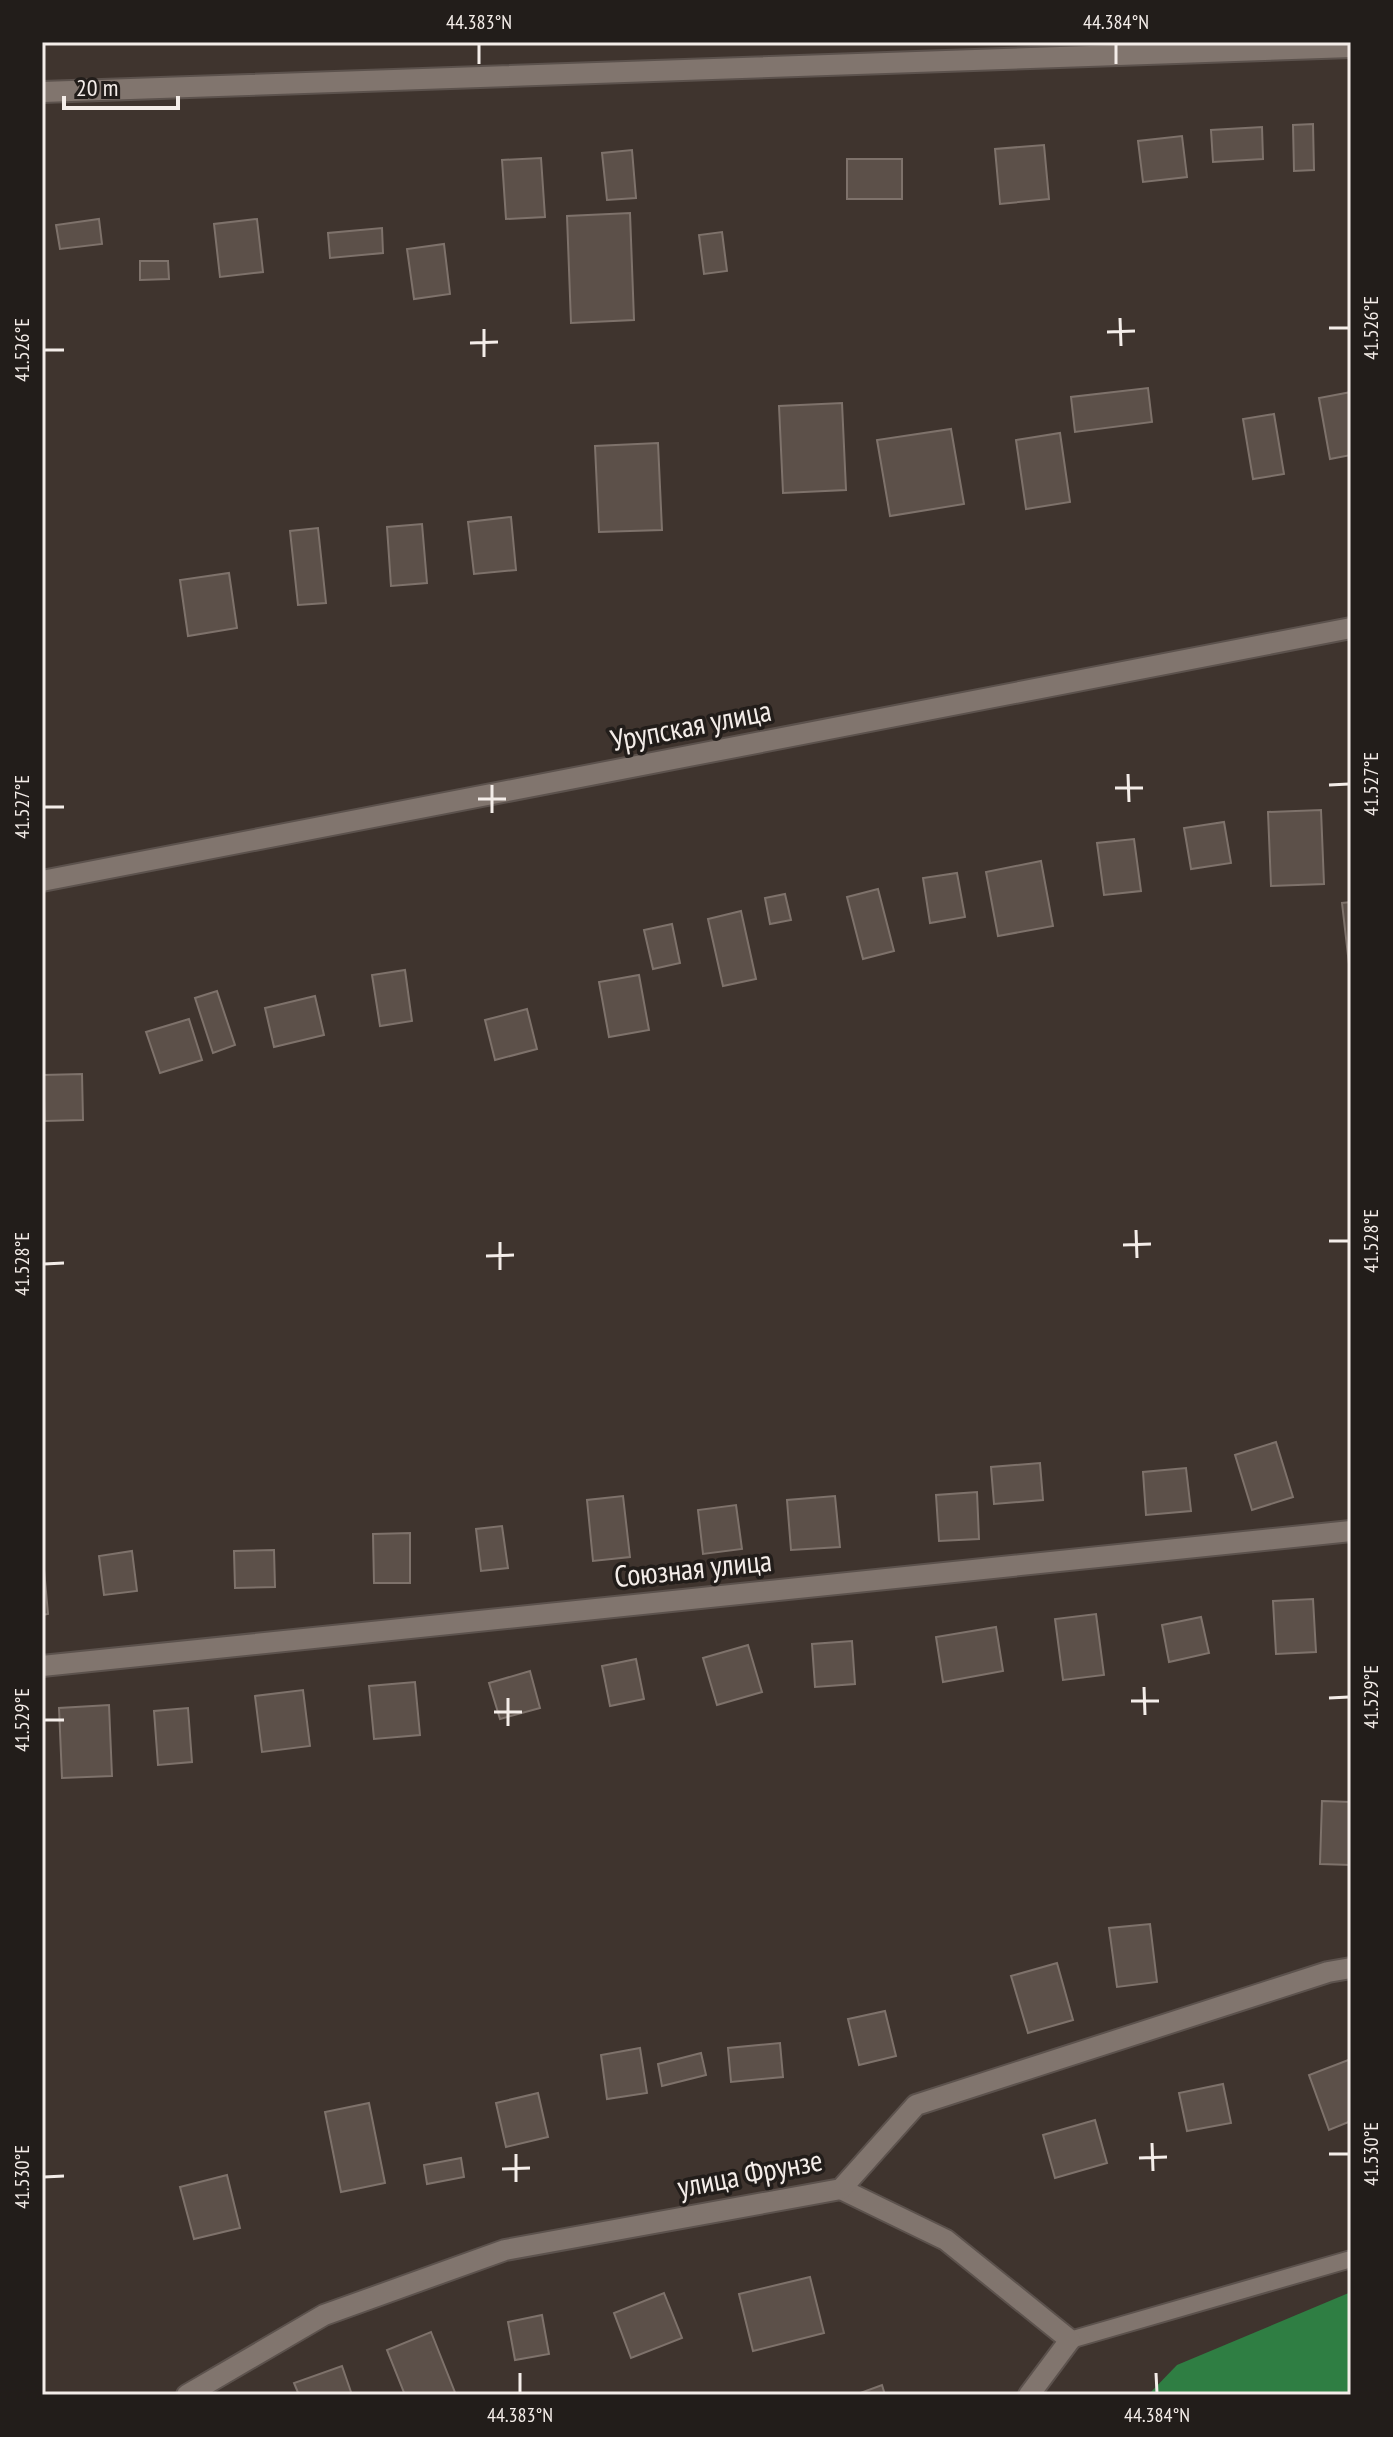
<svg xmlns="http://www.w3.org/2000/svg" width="1393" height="2437" font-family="'PT Sans Narrow',sans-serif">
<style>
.forest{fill:#2f7e43}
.building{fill:#5c5049;stroke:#7e726b;stroke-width:2}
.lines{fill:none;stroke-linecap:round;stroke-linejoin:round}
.service-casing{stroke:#5c524d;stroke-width:20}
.minor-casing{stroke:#5c524d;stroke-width:24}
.tertiary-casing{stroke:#5c524d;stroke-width:24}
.service{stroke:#81756e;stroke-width:16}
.minor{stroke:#81756e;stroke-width:20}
.tertiary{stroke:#81756e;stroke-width:20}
.ticks{fill:none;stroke:#f4ede9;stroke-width:3}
.labels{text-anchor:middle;stroke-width:7;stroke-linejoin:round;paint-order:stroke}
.street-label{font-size:30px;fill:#f4ede9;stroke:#221d1a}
.neatline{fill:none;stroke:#f4ede9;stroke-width:3}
.ticks-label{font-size:20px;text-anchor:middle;fill:#f4ede9}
</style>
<rect width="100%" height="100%" fill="#3f342e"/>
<polygon class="forest" points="1351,2292 1351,2395 1148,2395 1177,2365"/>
<g class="building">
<polygon points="1313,124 1314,170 1294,171 1293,125"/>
<polygon points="1262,127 1263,159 1213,162 1211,130"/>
<polygon points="1182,136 1187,177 1143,182 1138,141"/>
<polygon points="1044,145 1049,199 1000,204 995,149"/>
<polygon points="632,150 636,198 607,200 602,153"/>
<polygon points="541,158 545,217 506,219 502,160"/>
<rect x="847" y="159" width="55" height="40"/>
<polygon points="630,213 634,320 571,323 567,216"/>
<polygon points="99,219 102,244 60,249 56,225"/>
<polygon points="257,219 263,272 220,277 214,224"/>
<polygon points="382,228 383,253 330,258 328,233"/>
<polygon points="722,232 727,271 704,274 699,235"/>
<polygon points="444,244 450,294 414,299 407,249"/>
<polygon points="140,261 168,261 169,279 140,280"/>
<polygon points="1148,388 1152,422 1075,432 1071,397"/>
<polygon points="1351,392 1351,455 1330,459 1319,398"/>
<polygon points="842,403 846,490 783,493 779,406"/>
<polygon points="1274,414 1284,474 1253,479 1243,419"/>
<polygon points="951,429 964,504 890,516 877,440"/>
<polygon points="1060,433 1070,502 1026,509 1016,440"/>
<polygon points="658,443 662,530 599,532 595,446"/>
<polygon points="511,517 516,570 474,574 468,522"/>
<polygon points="422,524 427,583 391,586 387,527"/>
<polygon points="318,528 326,603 298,605 290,531"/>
<polygon points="229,573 237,628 188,636 180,580"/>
<polygon points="1321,810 1324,884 1271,886 1268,812"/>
<polygon points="1224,822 1231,863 1191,869 1184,828"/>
<polygon points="1134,839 1141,891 1104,895 1097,843"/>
<polygon points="1041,861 1053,926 998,936 986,872"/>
<polygon points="957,873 965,917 930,923 923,878"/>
<polygon points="878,889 894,951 863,959 847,897"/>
<polygon points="785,894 791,920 770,924 765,898"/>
<polygon points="1351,902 1351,963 1349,964 1342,903"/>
<polygon points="741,911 756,979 723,986 708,919"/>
<polygon points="672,924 680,963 653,969 644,930"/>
<polygon points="405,970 412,1021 380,1026 372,975"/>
<polygon points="639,975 649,1030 609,1037 599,982"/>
<polygon points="217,991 235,1045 213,1053 195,998"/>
<polygon points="315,996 324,1035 274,1047 265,1008"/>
<polygon points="527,1009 537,1049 495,1060 485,1020"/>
<polygon points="189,1019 202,1060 160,1073 146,1032"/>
<polygon points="82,1074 83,1120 45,1121 43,1075"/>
<polygon points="1276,1442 1293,1497 1252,1510 1235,1455"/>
<polygon points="1040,1463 1043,1500 994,1504 991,1467"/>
<polygon points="1186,1468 1191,1511 1146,1515 1143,1472"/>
<polygon points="977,1492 979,1539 939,1541 936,1495"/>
<polygon points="623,1496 630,1557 593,1561 587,1500"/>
<polygon points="835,1496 840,1547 791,1550 787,1500"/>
<polygon points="736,1505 742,1549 703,1554 698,1510"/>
<polygon points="502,1526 508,1568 481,1571 476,1529"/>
<polygon points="410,1533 410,1583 374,1583 373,1534"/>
<polygon points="42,1547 48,1614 42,1615"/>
<polygon points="274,1550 275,1587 235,1588 234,1551"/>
<polygon points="132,1551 137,1591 104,1595 99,1556"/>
<polygon points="1313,1599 1316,1652 1276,1654 1273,1601"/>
<polygon points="1096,1614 1104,1675 1063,1680 1055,1619"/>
<polygon points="1201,1617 1209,1653 1169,1662 1162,1625"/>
<polygon points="996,1627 1003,1671 943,1682 936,1637"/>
<polygon points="852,1641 855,1684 815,1687 812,1644"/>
<polygon points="748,1645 762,1692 717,1705 703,1658"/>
<polygon points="636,1659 644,1699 610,1706 602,1666"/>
<polygon points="530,1671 540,1708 500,1719 489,1683"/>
<polygon points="415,1682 420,1735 374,1739 369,1686"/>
<polygon points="303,1690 310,1746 262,1752 255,1696"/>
<polygon points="109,1705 112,1776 62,1778 59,1708"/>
<polygon points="188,1708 192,1762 158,1765 154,1711"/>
<polygon points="1322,1801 1351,1802 1351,1865 1320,1864"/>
<polygon points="1150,1924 1157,1982 1117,1987 1109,1928"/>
<polygon points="1057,1963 1073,2020 1028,2033 1011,1976"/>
<polygon points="885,2011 896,2056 859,2065 848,2019"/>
<polygon points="780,2043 783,2077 731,2082 728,2048"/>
<polygon points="640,2048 647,2093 607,2099 601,2055"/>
<polygon points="701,2053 706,2075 662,2086 658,2064"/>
<polygon points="1351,2059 1351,2121 1329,2130 1309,2075"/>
<polygon points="1223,2084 1231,2123 1187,2131 1179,2093"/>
<polygon points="538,2093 548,2137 506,2147 496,2103"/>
<polygon points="369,2103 385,2183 341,2192 325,2112"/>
<polygon points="1095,2120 1107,2163 1055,2178 1043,2135"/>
<polygon points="461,2158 464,2177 427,2184 424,2165"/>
<polygon points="227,2175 240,2228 194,2239 180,2187"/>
<polygon points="810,2277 824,2333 753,2351 739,2294"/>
<polygon points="664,2293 682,2338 631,2358 614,2313"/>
<polygon points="542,2315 549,2354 515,2360 508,2322"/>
<polygon points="431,2332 456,2395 405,2395 387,2350"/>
<polygon points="342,2366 352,2395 299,2395 294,2383"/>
<polygon points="882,2385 885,2395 855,2395"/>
</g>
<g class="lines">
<defs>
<polyline id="service" points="1070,2340 1351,2259"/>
<g id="minor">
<polyline points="42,92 1351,47"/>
<polyline points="42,1666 1351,1531"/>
<polyline points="841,2189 946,2240 1070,2340 1029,2395"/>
<polyline points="187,2395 324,2315 505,2250 841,2189 916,2105 1328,1972 1351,1968"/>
</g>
<polyline id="tertiary" points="42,881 1351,628"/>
</defs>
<use href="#service" class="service-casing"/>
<use href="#minor" class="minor-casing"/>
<use href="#tertiary" class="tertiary-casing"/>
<use href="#service" class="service"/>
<use href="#minor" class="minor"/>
<use href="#tertiary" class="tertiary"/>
</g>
<path class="ticks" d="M479 44V64M1116 44V64M1120 318 1121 346M1329 328H1349M484 329V357M1107 332 1135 331M470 343 498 342M44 350H64M1128 774 1129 802M492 785V813M1329 785 1349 784M1115 788H1143M478 799H506M44 807H64M1136 1230 1137 1258M1329 1241H1349M500 1242V1270M1123 1245 1151 1244M486 1256 514 1255M44 1264 64 1263M1144 1687 1145 1715M508 1698V1726M1329 1698 1349 1697M1131 1701H1159M494 1712H522M44 1720H64M1152 2143 1153 2171M516 2154V2182M1329 2154H1349M1139 2158 1167 2157M502 2169 530 2168M44 2177 64 2176M520 2373V2393M1156 2373 1157 2393"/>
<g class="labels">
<g class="street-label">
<text transform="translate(691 726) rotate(-11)" y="10">Урупская улица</text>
<text transform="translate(693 1569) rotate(-6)" y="10">Союзная улица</text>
<text transform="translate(750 2174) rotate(-11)" y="10">улица Фрунзе</text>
</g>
</g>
<rect width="1393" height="2437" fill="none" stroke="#221d1a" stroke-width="88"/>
<path d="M64 96v12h114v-12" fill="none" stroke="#f4ede9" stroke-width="4"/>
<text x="76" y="96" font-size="24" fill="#f4ede9" stroke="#221d1a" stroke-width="6" paint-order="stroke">20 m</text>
<rect x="44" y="44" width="1305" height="2349" class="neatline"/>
<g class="ticks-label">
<text x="479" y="29">44.383°N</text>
<text x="1116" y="29">44.384°N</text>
<text transform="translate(1371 328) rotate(-90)" y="7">41.526°E</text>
<text transform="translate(22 350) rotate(-90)" y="7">41.526°E</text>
<text transform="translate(1371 784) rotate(-90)" y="7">41.527°E</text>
<text transform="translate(22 807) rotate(-90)" y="7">41.527°E</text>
<text transform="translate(1371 1241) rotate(-90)" y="7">41.528°E</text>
<text transform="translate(22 1264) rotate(-90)" y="7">41.528°E</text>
<text transform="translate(1371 1697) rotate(-90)" y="7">41.529°E</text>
<text transform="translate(22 1720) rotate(-90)" y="7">41.529°E</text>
<text transform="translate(1371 2154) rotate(-90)" y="7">41.530°E</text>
<text transform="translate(22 2177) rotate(-90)" y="7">41.530°E</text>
<text x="520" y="2422">44.383°N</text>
<text x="1157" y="2422">44.384°N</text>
</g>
</svg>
